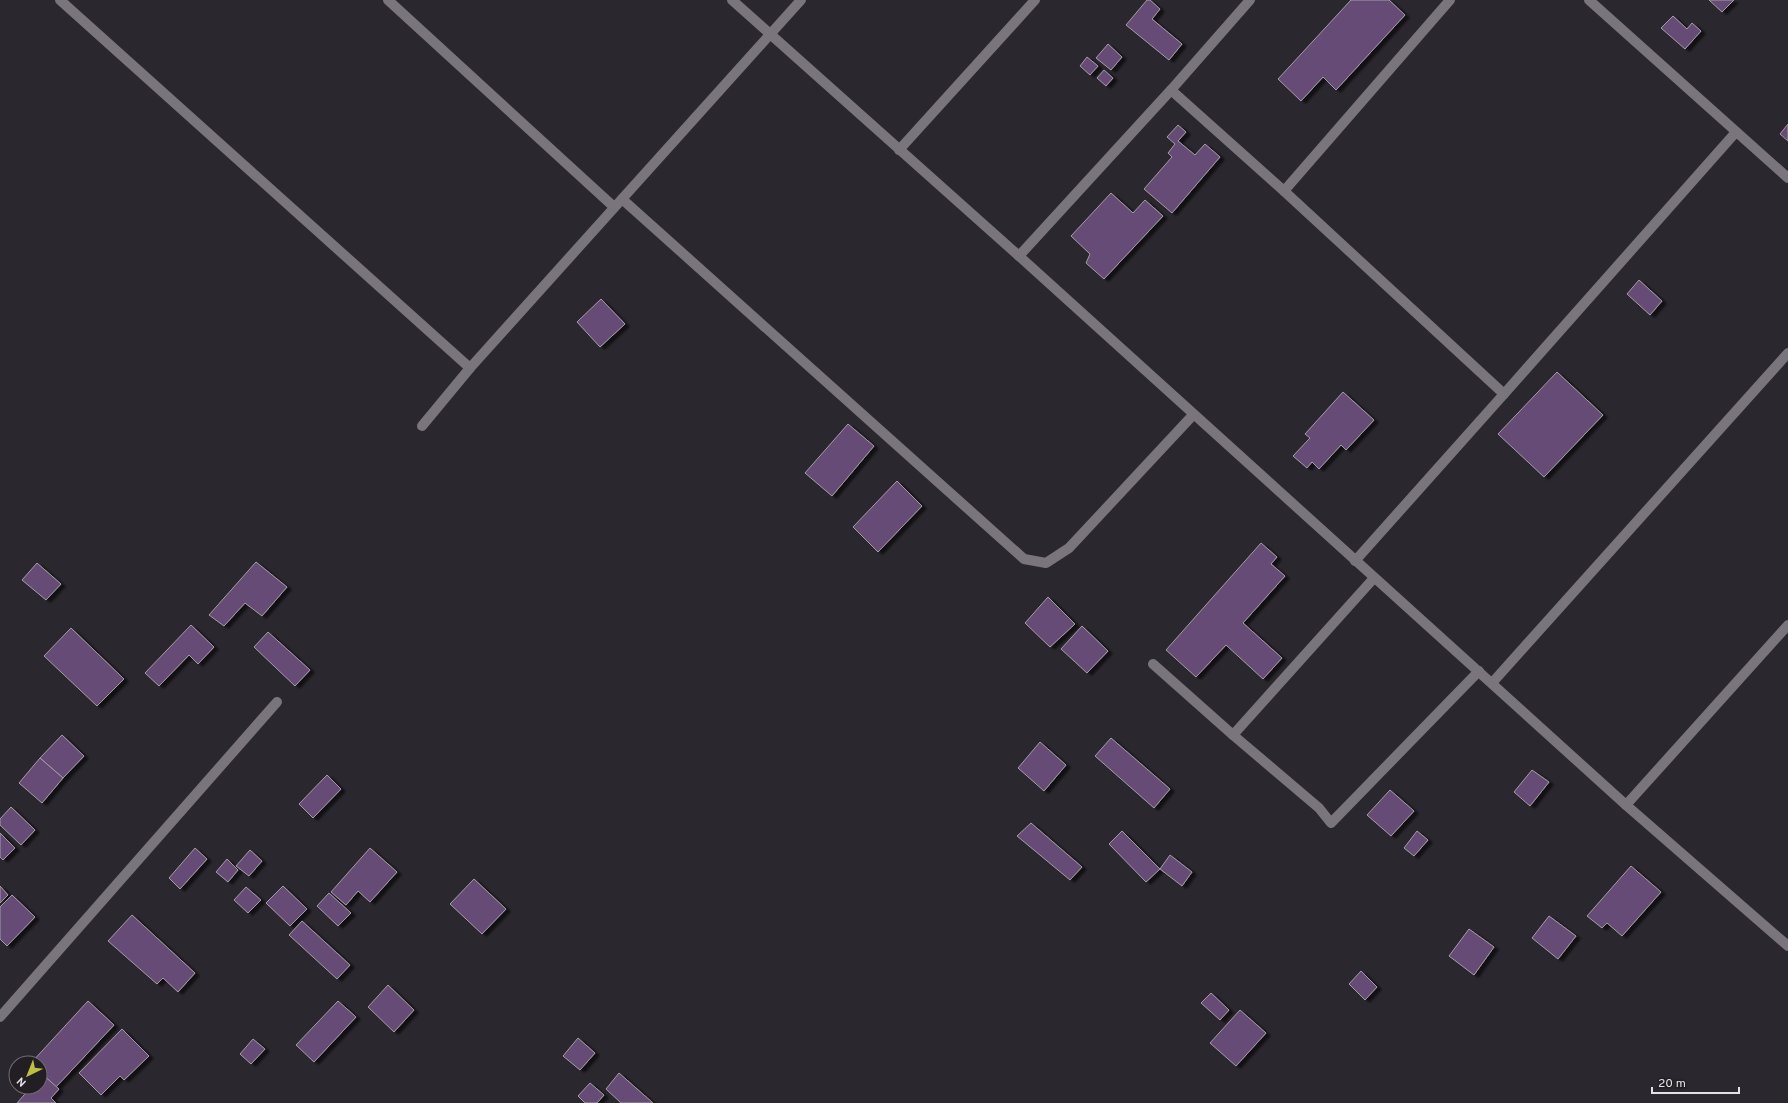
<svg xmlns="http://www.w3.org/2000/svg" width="1788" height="1103" font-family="Overpass,sans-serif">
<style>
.building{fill:#664b76;stroke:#a29da5;filter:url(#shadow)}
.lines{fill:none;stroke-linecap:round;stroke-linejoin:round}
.street{stroke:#7a757d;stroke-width:10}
</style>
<defs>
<filter id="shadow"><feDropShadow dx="4.5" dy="2.5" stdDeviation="1" flood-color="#0009"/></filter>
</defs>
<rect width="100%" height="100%" fill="#2b272e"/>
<g class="building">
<polygon points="1147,0 1150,0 1160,9 1152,19 1182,44 1169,60 1126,25"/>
<polygon points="1351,0 1389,0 1405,15 1336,90 1323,77 1301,101 1278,79"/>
<polygon points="1709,0 1734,0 1722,12"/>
<polygon points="1673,16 1687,29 1692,23 1701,31 1685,49 1661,28"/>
<polygon points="1108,44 1122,57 1111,70 1096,58"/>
<polygon points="1087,57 1098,66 1090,75 1080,66"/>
<polygon points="1104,70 1113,78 1106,86 1097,78"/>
<polygon points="1788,124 1788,141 1780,134"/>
<polygon points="1178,125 1186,132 1178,141 1195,155 1205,144 1220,157 1172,213 1144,189 1172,157 1168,153 1175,144 1167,137"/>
<polygon points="1111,193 1133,213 1145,200 1163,216 1104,279 1086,263 1090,254 1071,236"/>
<polygon points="1639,280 1662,301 1650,315 1627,294"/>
<polygon points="601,299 625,324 600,347 577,322"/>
<polygon points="1557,372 1603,415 1544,477 1498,434"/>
<polygon points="1343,392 1374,420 1346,450 1341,445 1319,469 1312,462 1307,468 1293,456 1310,438 1305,434"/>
<polygon points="848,424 874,446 832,496 805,473"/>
<polygon points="897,481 922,506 878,552 853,527"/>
<polygon points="1261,543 1277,557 1271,564 1285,576 1243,623 1282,658 1263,679 1226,645 1196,677 1166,650"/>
<polygon points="256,562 287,587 262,616 245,603 224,626 209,615"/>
<polygon points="37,563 61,584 46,600 22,580"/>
<polygon points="1048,597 1075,624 1050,647 1025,623"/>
<polygon points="191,625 214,647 198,664 189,655 159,686 145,673"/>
<polygon points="1082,626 1108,651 1087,673 1061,649"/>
<polygon points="71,628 124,679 97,706 44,656"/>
<polygon points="268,632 310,670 295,686 254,647"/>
<polygon points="62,735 84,756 63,778 40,758"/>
<polygon points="1111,738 1170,789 1154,808 1095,756"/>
<polygon points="1040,742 1066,765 1044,791 1018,768"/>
<polygon points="40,758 63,778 42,803 19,783"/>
<polygon points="1532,770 1549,782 1530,806 1514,792"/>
<polygon points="327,775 341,789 313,818 299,804"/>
<polygon points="1390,790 1414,811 1391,836 1367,815"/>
<polygon points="11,807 35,830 21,845 0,825 0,819"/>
<polygon points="1031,823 1082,867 1070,880 1017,836"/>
<polygon points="1122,831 1160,869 1146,882 1109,844"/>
<polygon points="1417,831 1428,840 1414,856 1404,848"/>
<polygon points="0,833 15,848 3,860 0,857"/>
<polygon points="195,848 207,859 180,889 169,878"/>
<polygon points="370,848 397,872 370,902 358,891 346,905 331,892"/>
<polygon points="250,850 262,861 249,876 236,866"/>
<polygon points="1170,855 1192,872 1182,886 1160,869"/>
<polygon points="227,859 238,870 228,882 216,872"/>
<polygon points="1631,866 1661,892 1622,936 1607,923 1602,928 1587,916"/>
<polygon points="474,879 506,909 482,934 450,904"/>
<polygon points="0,886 8,895 0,903"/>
<polygon points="283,886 307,909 290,926 266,903"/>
<polygon points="246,887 261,900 248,913 234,900"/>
<polygon points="329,893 351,913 338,926 317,906"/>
<polygon points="12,895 35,917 7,946 0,939 0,907"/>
<polygon points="132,915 195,973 178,992 163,978 157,984 108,941"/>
<polygon points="1549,916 1576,936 1558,959 1532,938"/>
<polygon points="302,921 350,965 337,979 289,935"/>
<polygon points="1469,929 1494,947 1474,975 1449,956"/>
<polygon points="1361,971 1377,987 1365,1000 1349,984"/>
<polygon points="388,985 414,1010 394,1032 368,1007"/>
<polygon points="1211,993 1229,1010 1220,1020 1201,1003"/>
<polygon points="88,1001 114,1025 56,1087 40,1072 40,1063 31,1063"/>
<polygon points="338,1001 356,1017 314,1062 296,1045"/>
<polygon points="1240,1010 1266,1033 1236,1066 1210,1043"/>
<polygon points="122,1029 149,1056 124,1080 120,1076 101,1095 79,1073"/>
<polygon points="578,1038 595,1053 580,1070 563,1056"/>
<polygon points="253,1039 265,1049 251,1064 240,1054"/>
<polygon points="619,1073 653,1103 621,1103 606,1089"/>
<polygon points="42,1074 59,1089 51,1098 56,1103 17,1103 31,1087 40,1087 40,1077"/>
<polygon points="590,1083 604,1095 597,1103 585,1103 578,1096"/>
</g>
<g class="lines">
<g class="street">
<polyline points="60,0 470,368 801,0"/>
<polyline points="388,0 614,207"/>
<polyline points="732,0 1019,256 1626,805 1788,946"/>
<polyline points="1250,0 1171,90 1284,191"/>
<polyline points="1589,0 1788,178"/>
<polyline points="899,150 1035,0"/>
<polyline points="622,199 1024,559 1046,563 1069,548 1193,415"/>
<polyline points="1019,256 1171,90"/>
<polyline points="1504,394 1736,132"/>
<polyline points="422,426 470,368"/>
<polyline points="1355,561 1504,394 1284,191 1450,0"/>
<polyline points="1153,664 1233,735 1374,578"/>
<polyline points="1492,683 1788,353"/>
<polyline points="1233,735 1319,808 1331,823 1479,671"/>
<polyline points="1626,805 1788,625"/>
<polyline points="0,1017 277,702"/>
</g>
</g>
<g transform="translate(28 1075) rotate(223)"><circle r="19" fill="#221e24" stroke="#706c71"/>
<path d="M0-3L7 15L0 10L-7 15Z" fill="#bebf42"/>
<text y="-6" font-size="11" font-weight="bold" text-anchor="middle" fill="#e4e1e5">N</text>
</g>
<path d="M1652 1087v6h87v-6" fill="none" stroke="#e4e1e5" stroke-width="2"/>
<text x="1658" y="1087" font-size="12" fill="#e4e1e5" stroke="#221e24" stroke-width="3" paint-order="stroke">20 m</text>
</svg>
